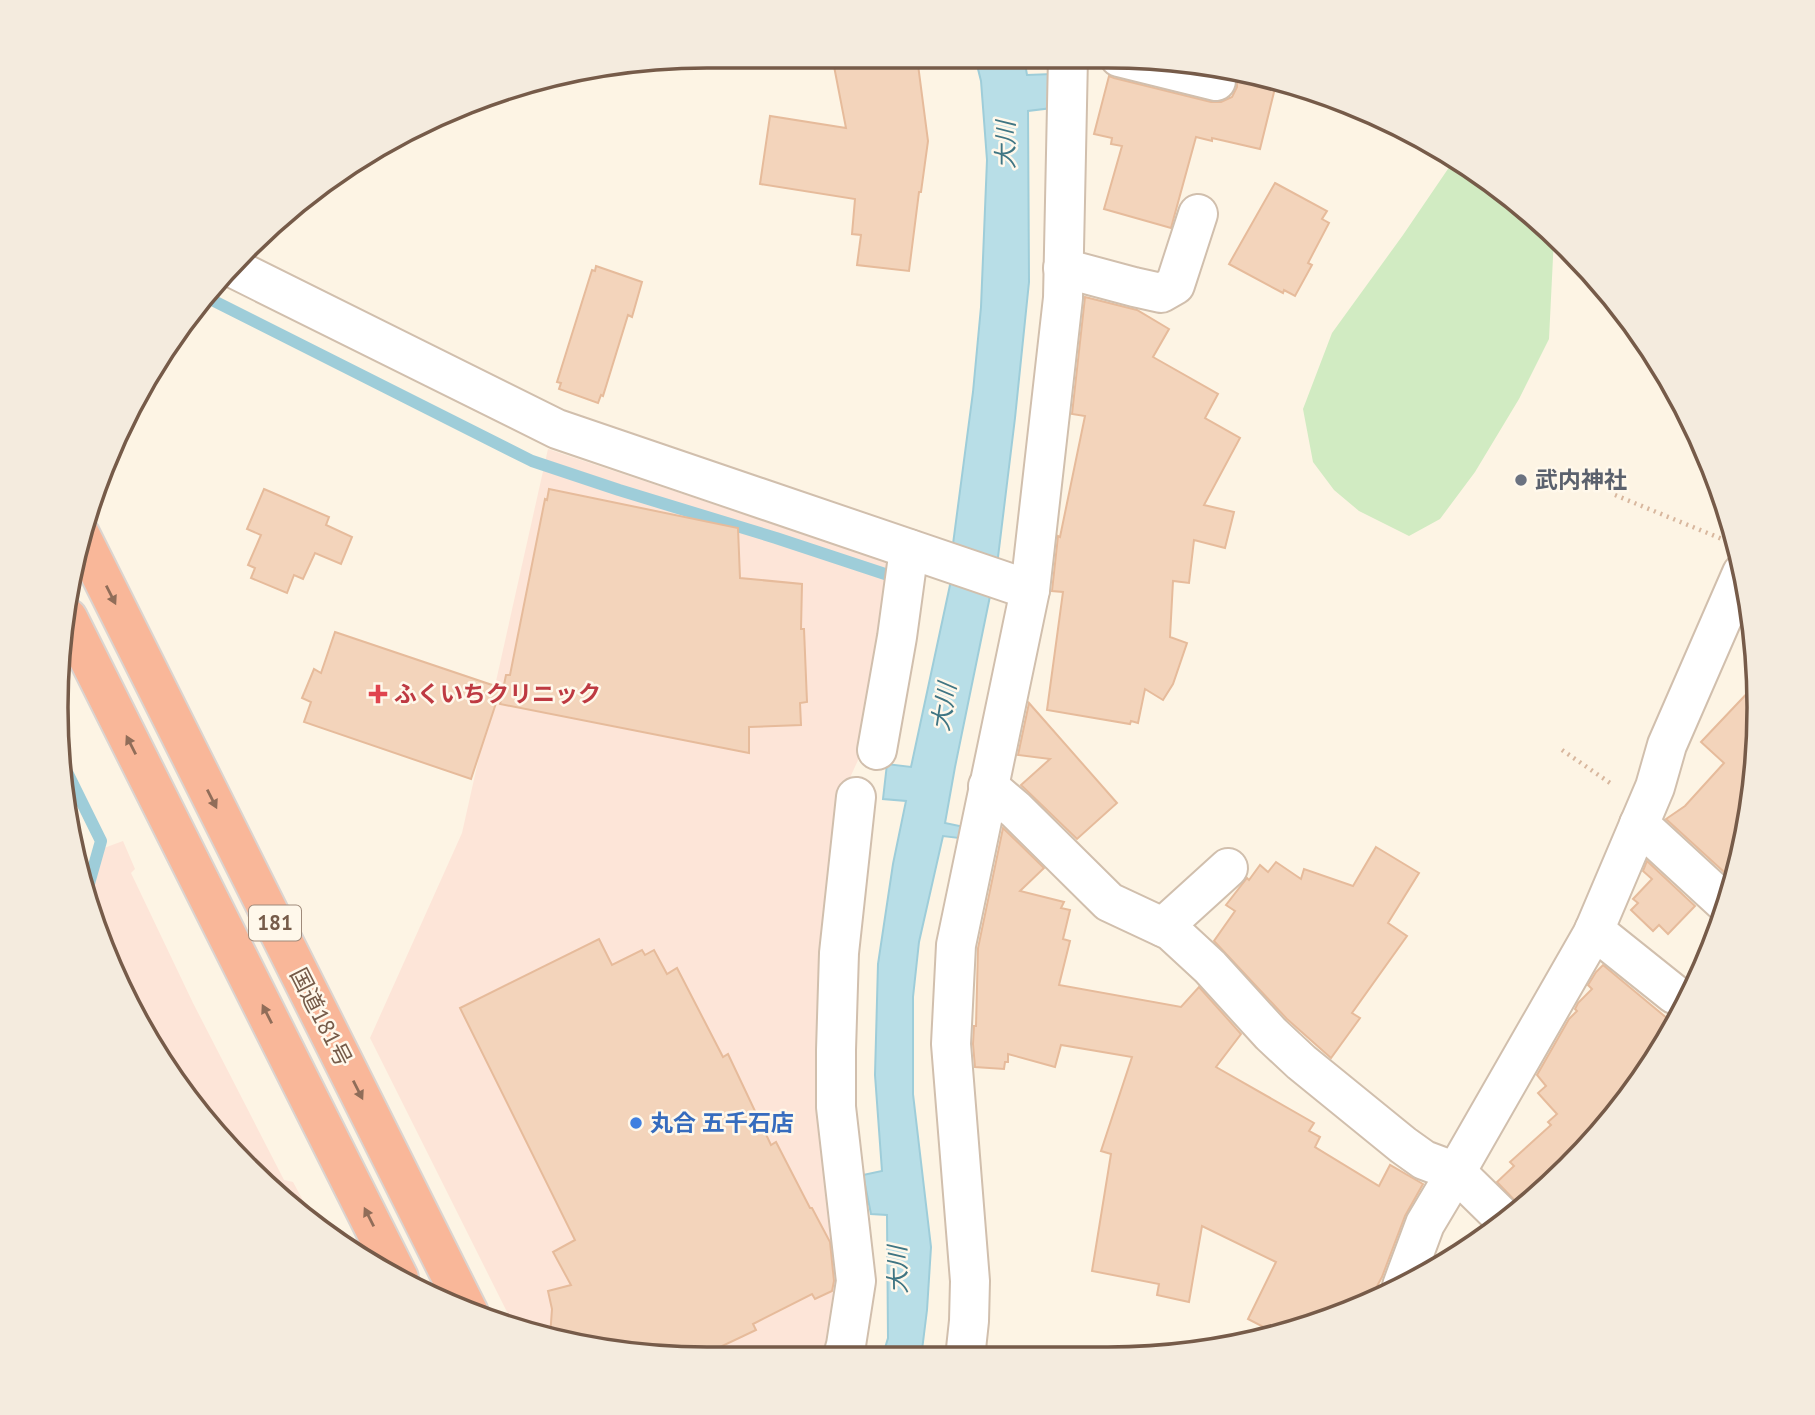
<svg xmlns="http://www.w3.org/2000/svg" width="1815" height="1415" font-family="'PT Sans','Noto Sans JP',sans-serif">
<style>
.commercial{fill:#fde5d8}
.green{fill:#d1ebc2}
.water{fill:#b8dee7;stroke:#9ecdd9;stroke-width:2}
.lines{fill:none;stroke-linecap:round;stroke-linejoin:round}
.stream{stroke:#9ecdd9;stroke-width:12}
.building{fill:#f3d4bb;stroke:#e6bb9b;stroke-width:2}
.minor-casing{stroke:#d1bfad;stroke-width:42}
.highway-casing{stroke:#dbd4d0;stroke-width:42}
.path{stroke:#d8b79e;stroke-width:4.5;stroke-dasharray:2 5;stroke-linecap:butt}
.minor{stroke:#fff;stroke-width:38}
.highway{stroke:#f9b799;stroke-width:38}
.oneway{fill:#906d59}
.worship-dot{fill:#6b7280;stroke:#fff8eb;stroke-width:2.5}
.health-dot{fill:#e0444e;stroke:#fff8eb;stroke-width:2.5}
.shop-dot{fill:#3f7fe0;stroke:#fff8eb;stroke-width:2.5}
.labels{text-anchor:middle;stroke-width:5;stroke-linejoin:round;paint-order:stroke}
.shield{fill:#fff8eb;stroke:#9f8a7a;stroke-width:2}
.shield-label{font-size:21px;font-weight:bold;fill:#765b49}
.worship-label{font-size:23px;font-weight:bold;fill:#5b616d;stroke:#fff8eb;text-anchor:start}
.health-label{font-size:23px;font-weight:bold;fill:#be3a42;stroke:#fff8eb;text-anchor:start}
.street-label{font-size:23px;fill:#765b49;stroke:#fff8eb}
.shop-label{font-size:23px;font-weight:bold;fill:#366cbe;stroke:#fff8eb;text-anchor:start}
.water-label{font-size:24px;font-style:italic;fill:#3f7583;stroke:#fff8eb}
.rim{fill:none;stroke:#765b49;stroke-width:3.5}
</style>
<rect width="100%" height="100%" fill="#fdf4e4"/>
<g class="commercial">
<polygon points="548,449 899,566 864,747 843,793 847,1263 829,1359 707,1359 581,1347 514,1326 370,1038 462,833"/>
<polygon points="123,841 135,869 131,873 193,1003 284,1180 293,1182 317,1226 247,1168 143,1034 87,898 104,848"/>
</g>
<polygon class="green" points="1452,163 1504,191 1554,237 1549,339 1519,399 1475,472 1440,519 1409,536 1359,511 1334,490 1313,462 1303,409 1332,333 1403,235"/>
<polygon class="water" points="975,57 1024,57 1027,75 1052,74 1052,108 1028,111 1029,282 1015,418 998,557 955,767 945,823 969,828 967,839 943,836 919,942 913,997 913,1094 931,1247 927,1310 921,1358 882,1358 888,1338 887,1215 871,1214 863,1175 882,1171 875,1075 878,964 893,864 906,801 883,799 887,764 911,767 950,585 953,544 973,392 981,307 987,160 981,81"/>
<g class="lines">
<g class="stream">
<polyline points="208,298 532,461 619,490 776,538 888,575"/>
<polyline points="63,764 101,841 86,894"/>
</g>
</g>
<g class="building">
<polygon points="832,56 917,57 928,141 921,192 919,192 909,271 857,265 861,235 852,234 855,199 760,184 770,116 846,128"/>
<polygon points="1109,76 1114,78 1211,102 1221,102 1232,97 1237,87 1237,79 1275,88 1260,149 1212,138 1212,141 1196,137 1171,228 1104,209 1122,146 1111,144 1112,138 1094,134"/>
<polygon points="1275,183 1327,211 1322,219 1329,223 1308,263 1312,265 1295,296 1284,290 1283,293 1229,264"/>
<polygon points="596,266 642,282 632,317 628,315 603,396 601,395 598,403 559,389 561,383 557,382 592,270 595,271"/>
<polygon points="1085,297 1137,310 1169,329 1153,357 1218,394 1205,418 1240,438 1204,505 1234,512 1225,548 1194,540 1189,583 1173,581 1170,637 1187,643 1173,684 1163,700 1145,689 1138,723 1131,721 1130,724 1047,710 1063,592 1052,591 1058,536 1060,537 1085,416 1072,414"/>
<polygon points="264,489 329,517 326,525 352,537 341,564 315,553 303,579 294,575 287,593 251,578 255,568 248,565 261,535 247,529"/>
<polygon points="549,489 738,528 740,578 802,584 801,629 804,629 807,702 800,703 801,725 749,727 749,753 500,704 506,675 510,675 545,499 547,500"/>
<polygon points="335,632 501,688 471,779 304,722 311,702 302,698 314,669 321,673"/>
<polygon points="1755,685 1758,750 1735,882 1666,819 1685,806 1724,763 1701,742"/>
<polygon points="1029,703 1117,803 1077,839 1021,785 1050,759 1018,755"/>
<polygon points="1003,828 1044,868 1020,891 1064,902 1061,908 1070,910 1063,939 1070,941 1059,985 1181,1007 1199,987 1241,1034 1216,1067 1314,1123 1309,1131 1320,1137 1315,1147 1379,1186 1390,1165 1423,1184 1405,1216 1382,1277 1369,1301 1317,1325 1275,1333 1248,1319 1276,1262 1202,1226 1189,1302 1157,1295 1159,1284 1092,1271 1111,1154 1101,1151 1132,1057 1061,1045 1055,1067 1008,1054 1008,1062 1005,1062 1004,1069 975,1067 973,1044 974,1026 976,1026 978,948"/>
<polygon points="1376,847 1419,873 1388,923 1407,936 1352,1013 1360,1018 1331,1058 1287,1019 1214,941 1235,911 1226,905 1247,878 1249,880 1260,865 1268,872 1276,862 1301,879 1304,869 1353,886"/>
<polygon points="1647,861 1695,906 1668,934 1659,925 1653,931 1631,910 1638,903 1633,899 1652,879 1643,871"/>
<polygon points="599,939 612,965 642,950 645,955 654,950 667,974 677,968 723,1057 728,1054 771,1145 776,1142 810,1208 812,1208 830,1242 834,1281 832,1291 815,1299 812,1294 753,1324 756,1330 697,1358 581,1347 550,1337 552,1309 548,1291 571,1285 553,1252 575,1240 460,1008"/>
<polygon points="1603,965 1674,1024 1625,1104 1537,1197 1522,1208 1497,1182 1514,1166 1510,1162 1551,1125 1548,1122 1557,1114 1538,1093 1546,1086 1537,1075 1569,1019 1577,1011 1575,1009 1578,1003 1592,989 1588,985 1596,972"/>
</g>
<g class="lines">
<defs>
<g id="minor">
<polyline points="1119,57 1216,81"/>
<polyline points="231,267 557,429 1030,590"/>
<polyline points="1063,268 1134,287 1161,293 1175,285 1198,214"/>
<polyline points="877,750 897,637 909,549"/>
<polyline points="988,786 1016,810 1109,902 1171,931 1210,967 1271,1034 1301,1062 1403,1145 1424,1160 1456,1172 1593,933 1655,787 1667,745 1742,573"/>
<polyline points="1639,824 1726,904"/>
<polyline points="1163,927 1228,868"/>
<polyline points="1594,930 1674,994"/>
<polyline points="1402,1286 1425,1224 1456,1172 1505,1220"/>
<polyline points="965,1358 969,1321 970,1281 951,1044 956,945 1030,590 1063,298 1068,57"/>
<polyline points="842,1359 846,1345 856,1281 836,1107 836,1050 839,953 856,797"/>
</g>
<g id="highway">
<polyline points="80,534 469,1313"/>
<polyline points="68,618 399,1278"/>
</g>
</defs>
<use href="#minor" class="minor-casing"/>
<use href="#highway" class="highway-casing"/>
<g class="path">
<polyline points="1615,495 1722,539"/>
<polyline points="1562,750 1613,785"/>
</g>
<use href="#minor" class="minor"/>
<use href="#highway" class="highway"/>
</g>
<defs><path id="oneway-solid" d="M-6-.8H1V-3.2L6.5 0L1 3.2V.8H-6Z" transform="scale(1.75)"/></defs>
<g class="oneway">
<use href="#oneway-solid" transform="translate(111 595) rotate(63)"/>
<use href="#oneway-solid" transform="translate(131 745) rotate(-117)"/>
<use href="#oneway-solid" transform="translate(212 799) rotate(63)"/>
<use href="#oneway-solid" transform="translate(267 1014) rotate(-117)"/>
<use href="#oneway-solid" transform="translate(358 1090) rotate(63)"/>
<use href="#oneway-solid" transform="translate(369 1217) rotate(-117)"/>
</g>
<circle class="worship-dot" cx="1521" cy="480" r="7"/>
<path class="health-dot" d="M374.5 683.5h7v7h7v7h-7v7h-7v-7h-7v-7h7z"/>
<circle class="shop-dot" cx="636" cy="1123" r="7"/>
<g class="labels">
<rect class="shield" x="249" y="905.5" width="52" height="35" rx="5"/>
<g class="shield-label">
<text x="275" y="930">181</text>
</g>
<g class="worship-label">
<text x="1535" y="488">武内神社</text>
</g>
<g class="health-label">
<text x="394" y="702">ふくいちクリニック</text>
</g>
<g class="street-label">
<text transform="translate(321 1017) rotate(63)" y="8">国道181号</text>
</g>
<g class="shop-label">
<text x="650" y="1131">丸合 五千石店</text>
</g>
<g class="water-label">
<text transform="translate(1006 145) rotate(-90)" y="8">大川</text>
<text transform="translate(944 707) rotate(-81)" y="8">大川</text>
<text transform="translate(898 1270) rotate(-91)" y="8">大川</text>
</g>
</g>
<path d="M0 0H1815V1415H0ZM707 68H1108A639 639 0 0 1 1747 707V708A639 639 0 0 1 1108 1347H707A639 639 0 0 1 68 708V707A639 639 0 0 1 707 68Z" fill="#f4ebde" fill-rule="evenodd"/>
<path class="rim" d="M707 68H1108A639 639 0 0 1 1747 707V708A639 639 0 0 1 1108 1347H707A639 639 0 0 1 68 708V707A639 639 0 0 1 707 68Z"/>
</svg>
